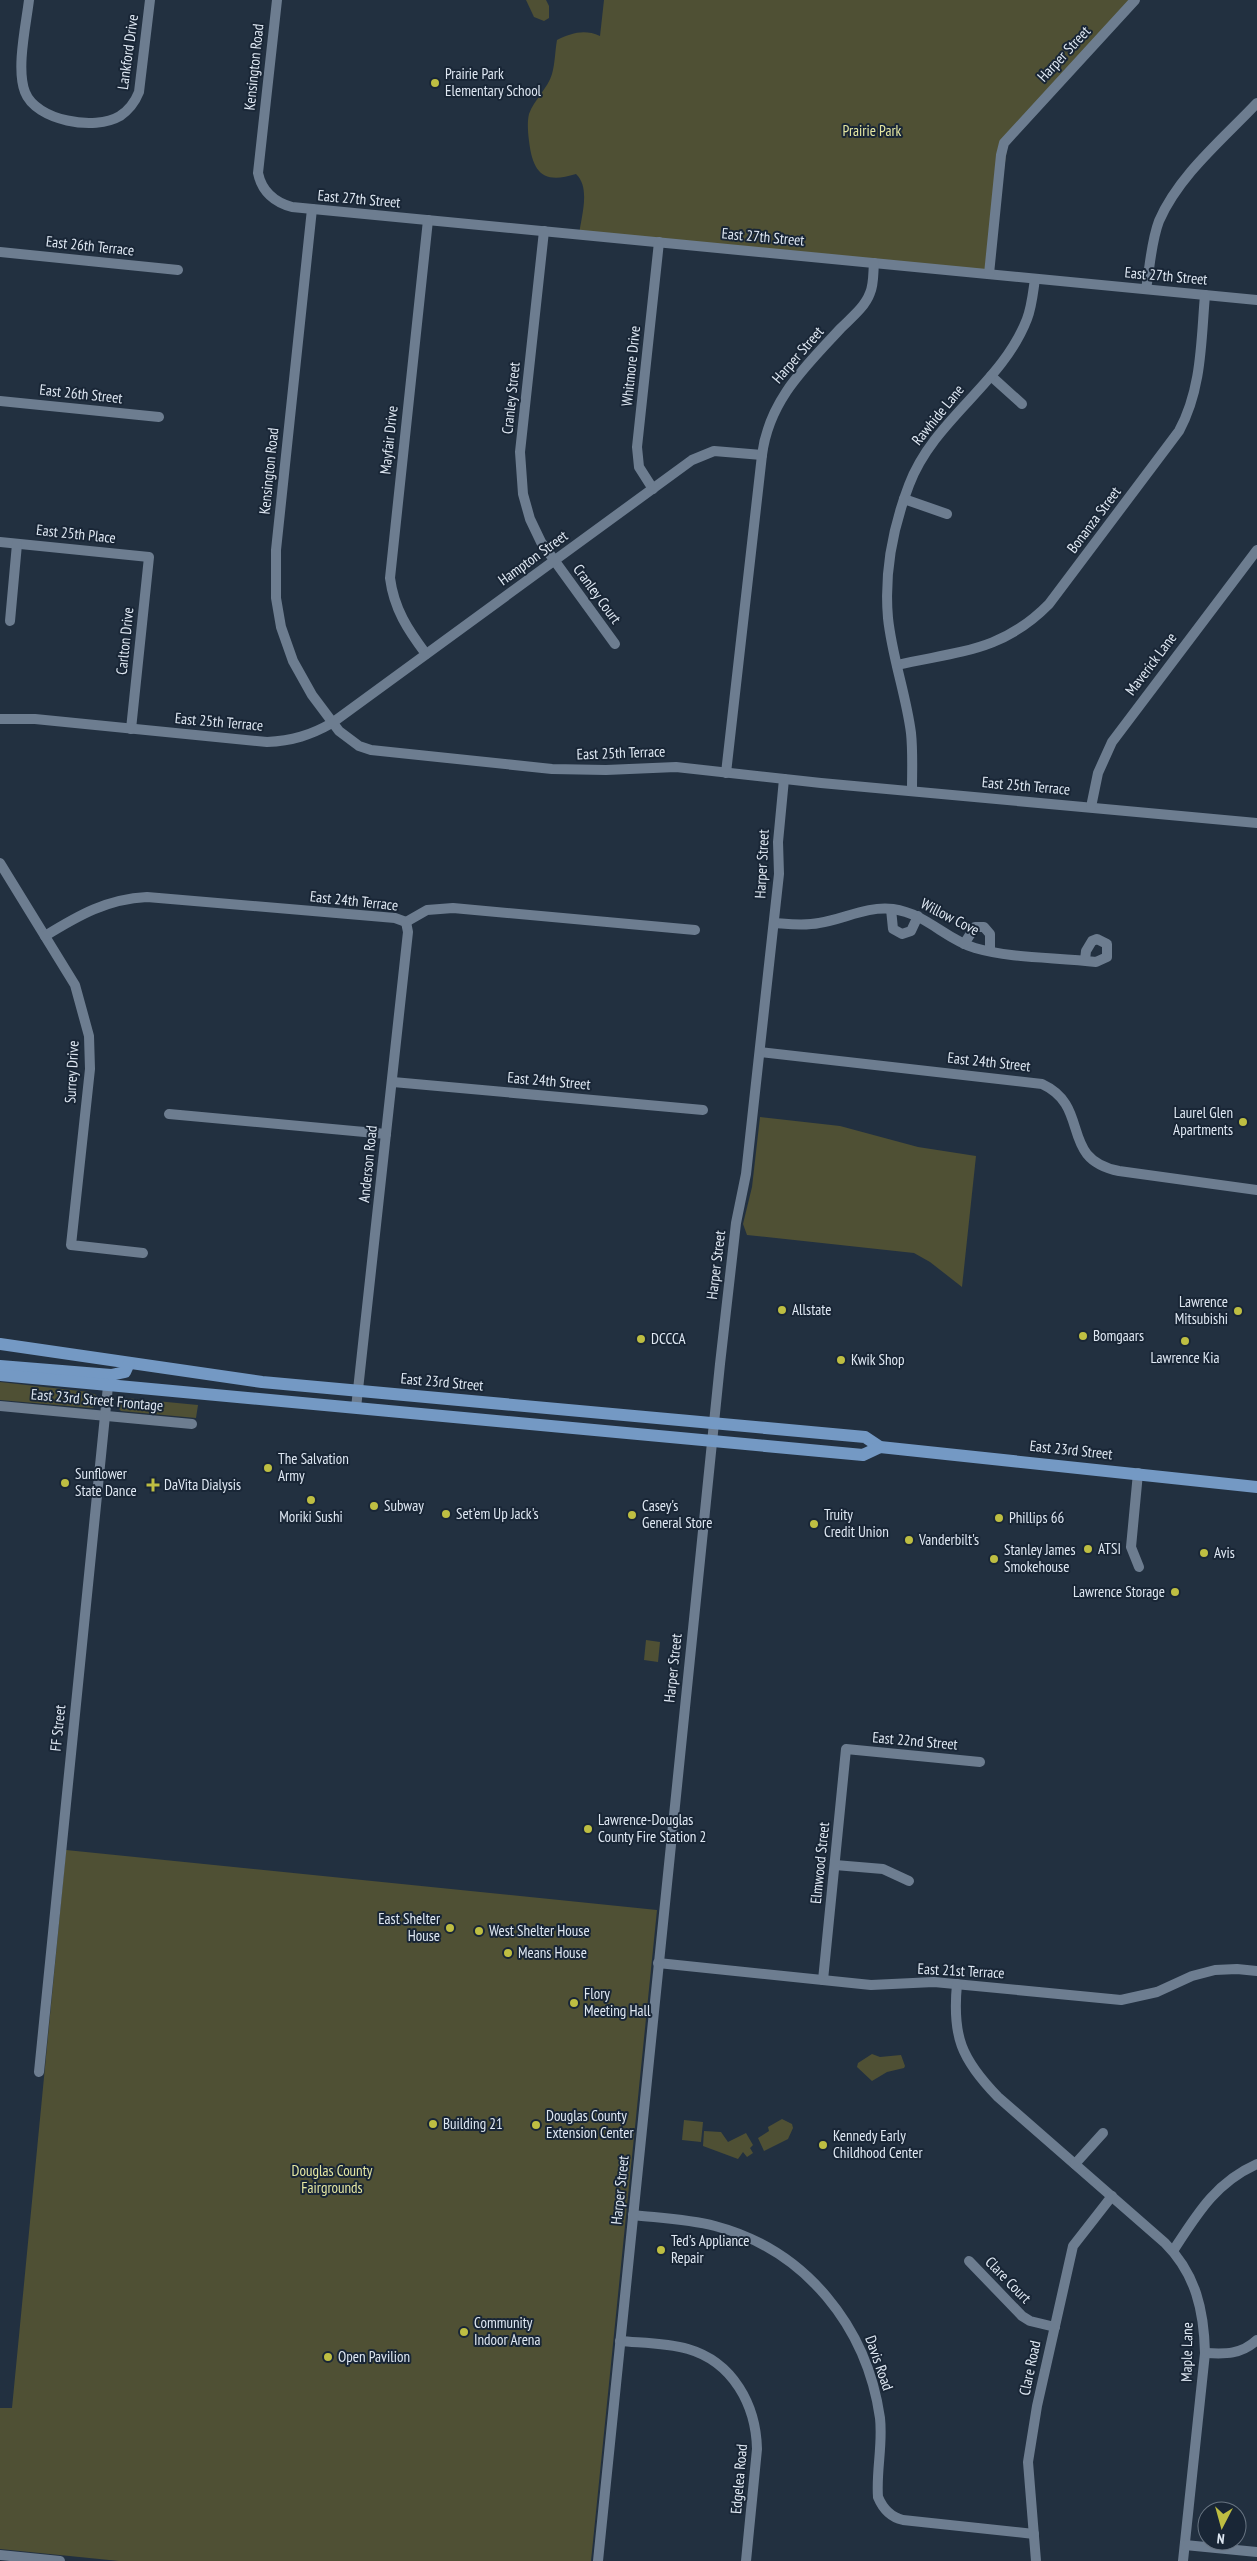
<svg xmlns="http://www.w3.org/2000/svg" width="1257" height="2561" font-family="'PT Sans Narrow',sans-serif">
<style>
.green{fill:#4f5034}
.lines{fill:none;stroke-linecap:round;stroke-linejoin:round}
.minor{stroke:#6d7d90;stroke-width:10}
.major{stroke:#7499c4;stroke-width:12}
.poi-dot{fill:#bebe42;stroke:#192636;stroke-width:2}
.labels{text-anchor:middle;stroke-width:4;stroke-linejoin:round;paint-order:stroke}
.street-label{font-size:15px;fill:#dfe8f3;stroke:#192636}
.poi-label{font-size:15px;fill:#dfe8f3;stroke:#192636;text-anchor:start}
.park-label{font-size:15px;fill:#e5e7a2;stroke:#192636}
</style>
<rect width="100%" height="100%" fill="#223040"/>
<g class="green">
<polygon points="526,0 546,0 549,6 549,18 544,21 534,17"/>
<path d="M604 0H1135L1009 135 989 274 579 235C581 217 591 188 576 174 544 184 533 174 529 141 528 133 527 122 529 114 534 100 548 88 552 74 555 64 555 51 557 40 572 33 584 29 600 36Z"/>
<polygon points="760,1117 840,1126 918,1147 976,1156 962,1287 930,1262 914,1253 747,1235 743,1224 752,1187"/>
<polygon points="0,1382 89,1392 96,1395 100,1401 98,1405 92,1408 0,1400"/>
<polygon points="125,1398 198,1405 196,1418 121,1411 116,1406 116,1402"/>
<polygon points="646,1640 660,1642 658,1662 644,1660"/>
<polygon points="66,1850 657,1910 591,2561 119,2561 0,2549 0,2408 12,2408"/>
<polygon points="872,2054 880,2057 901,2055 905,2066 904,2068 887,2072 872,2081 857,2067 858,2063"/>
<polygon points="782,2119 792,2124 793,2128 788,2139 764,2151 758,2138 769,2131 768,2127"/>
<polygon points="684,2120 703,2122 701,2142 682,2140"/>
<polygon points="704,2131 721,2132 728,2142 746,2133 753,2145 750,2148 753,2153 747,2157 743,2152 738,2159 703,2146"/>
</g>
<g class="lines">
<g class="minor">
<path d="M29 0C26 25 16 69 25 92 36 121 95 131 120 116 129 110 135 102 139 92L150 0"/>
<path d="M277 0 258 173C262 192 274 202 292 207L1257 300"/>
<polyline points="312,209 276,550 276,598 281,627 293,661 312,695 339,731 359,746 371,750 552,769 606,770 676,767 821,783 1257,823"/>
<polyline points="544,231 520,452 523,494 530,519 541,542 615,644"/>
<polyline points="0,252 178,270"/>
<polyline points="989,274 1001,155 1004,143 1135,0"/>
<path d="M1146 289C1150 267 1151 242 1159 221 1179 175 1223 139 1257 103"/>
<polyline points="991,376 1022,404"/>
<polyline points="0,401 159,417"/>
<polyline points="653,489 639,467 637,447 659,242"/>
<polyline points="904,499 947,514"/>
<polyline points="0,542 149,557 131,729"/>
<polyline points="10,621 17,544"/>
<path d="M426 654C408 630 394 609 390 578L428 220"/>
<path d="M897 665C958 651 1002 652 1049 604L1179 431C1202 389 1201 341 1205 295"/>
<path d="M0 719H35L267 742C292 741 311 735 332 723L692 460 714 451 762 455"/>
<path d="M726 773 762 455C769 400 805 367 841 328 851 318 865 307 870 293 874 284 873 273 874 263"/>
<path d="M912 790C912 771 913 752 911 733 906 694 892 657 888 618 884 572 893 527 909 485 934 419 1002 384 1027 319 1032 306 1033 292 1035 279"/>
<polyline points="1091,807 1098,773 1112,742 1257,550"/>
<polyline points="0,863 75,985 89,1036 90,1069 71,1245 143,1253"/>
<polyline points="891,909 893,929 902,934 911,931 918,916"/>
<polyline points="406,922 427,910 453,908 695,930"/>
<path d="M774 923C789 924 804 926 819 923 845 919 866 906 893 909 927 914 945 939 975 948 1013 959 1057 957 1096 962L1107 957V944L1097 939 1092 941 1086 951 1085 960"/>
<path d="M45 936C79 915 107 899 147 897L395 918 406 922"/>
<polyline points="964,944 975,927 984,927 990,934 990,951"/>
<path d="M760 1052 1042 1084C1092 1107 1058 1159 1119 1171L1257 1190"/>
<polyline points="393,1082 703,1110"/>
<polyline points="169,1114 386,1134"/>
<polyline points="0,1406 192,1424"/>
<polyline points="356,1408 408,932 406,922"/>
<polyline points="1138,1473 1131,1547 1139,1567"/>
<polyline points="835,1865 883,1869 909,1881"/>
<polyline points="658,1963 871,1985 934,1982 1121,2000 1157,1992 1192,1976 1215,1970 1237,1969 1257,1971"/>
<polyline points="823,1980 846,1749 980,1762"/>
<path d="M957 1984C952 2036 961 2059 998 2097L1165 2243C1196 2274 1204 2311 1205 2353L1183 2561"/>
<polyline points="39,2072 108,1386"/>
<polyline points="1075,2164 1103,2133"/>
<path d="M633 2215C660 2218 688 2219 715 2226 806 2250 867 2327 880 2418 883 2445 876 2471 878 2497 883 2509 890 2517 903 2520L1034 2534"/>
<path d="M1173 2251C1197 2214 1216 2182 1257 2164"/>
<polyline points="969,2261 1022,2316 1030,2321 1055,2327"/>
<path d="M620 2341C642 2343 667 2343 688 2349 733 2362 756 2405 757 2449L746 2561"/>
<path d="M1205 2353C1225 2354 1241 2355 1257 2340"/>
<polyline points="1185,2545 1257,2552"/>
<polyline points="0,2555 60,2561"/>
<polyline points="598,2561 720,1364 736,1223 746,1174 779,874 778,842 784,779"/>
<polyline points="1036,2561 1028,2462 1037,2406 1073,2246 1112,2196"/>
</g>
<g class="major">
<polyline points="0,1344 262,1382 865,1437 880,1447 1257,1487"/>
<polyline points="0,1366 111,1375 125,1372 129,1363"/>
<polyline points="0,1375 863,1455 880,1447"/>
</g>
</g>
<g class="poi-dot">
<circle cx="435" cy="83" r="5"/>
<circle cx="1243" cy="1122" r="5"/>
<circle cx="782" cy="1310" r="5"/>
<circle cx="1238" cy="1311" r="5"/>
<circle cx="1083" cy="1336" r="5"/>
<circle cx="641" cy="1339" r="5"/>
<circle cx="1185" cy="1341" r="5"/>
<circle cx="841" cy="1360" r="5"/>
<circle cx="268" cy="1468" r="5"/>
<circle cx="65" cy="1483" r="5"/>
<path d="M150.5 1477.5h5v5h5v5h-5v5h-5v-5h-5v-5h5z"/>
<circle cx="311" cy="1500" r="5"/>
<circle cx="374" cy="1506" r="5"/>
<circle cx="446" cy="1514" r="5"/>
<circle cx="632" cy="1515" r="5"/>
<circle cx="999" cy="1518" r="5"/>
<circle cx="814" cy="1524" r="5"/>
<circle cx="909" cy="1540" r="5"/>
<circle cx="1088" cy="1549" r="5"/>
<circle cx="1204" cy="1553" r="5"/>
<circle cx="994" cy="1559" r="5"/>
<circle cx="1175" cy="1592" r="5"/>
<circle cx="588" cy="1829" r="5"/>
<circle cx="450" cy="1928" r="5"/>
<circle cx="479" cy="1931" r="5"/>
<circle cx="508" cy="1953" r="5"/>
<circle cx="574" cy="2003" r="5"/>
<circle cx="433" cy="2124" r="5"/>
<circle cx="536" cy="2125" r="5"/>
<circle cx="823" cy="2145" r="5"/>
<circle cx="661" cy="2250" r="5"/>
<circle cx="464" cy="2332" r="5"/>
<circle cx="328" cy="2357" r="5"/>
</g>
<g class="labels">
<g class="street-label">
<text transform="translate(128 52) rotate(-82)" y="5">Lankford Drive</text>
<text transform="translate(1064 54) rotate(-47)" y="5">Harper Street</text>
<text transform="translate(254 67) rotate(-84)" y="5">Kensington Road</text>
<text transform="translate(359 199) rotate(5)" y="5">East 27th Street</text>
<text transform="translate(763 237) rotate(5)" y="5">East 27th Street</text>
<text transform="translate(90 246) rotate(6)" y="5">East 26th Terrace</text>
<text transform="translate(1166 276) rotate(5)" y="5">East 27th Street</text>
<text transform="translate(798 355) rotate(-49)" y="5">Harper Street</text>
<text transform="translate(631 366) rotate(-84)" y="5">Whitmore Drive</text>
<text transform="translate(81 394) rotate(6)" y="5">East 26th Street</text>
<text transform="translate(511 398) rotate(-84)" y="5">Cranley Street</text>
<text transform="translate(938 415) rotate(-51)" y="5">Rawhide Lane</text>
<text transform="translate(389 440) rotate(-84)" y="5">Mayfair Drive</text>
<text transform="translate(269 471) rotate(-84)" y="5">Kensington Road</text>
<text transform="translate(1094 520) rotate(-53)" y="5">Bonanza Street</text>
<text transform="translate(76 534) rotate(6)" y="5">East 25th Place</text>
<text transform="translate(533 558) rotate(-36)" y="5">Hampton Street</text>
<text transform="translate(597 594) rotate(54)" y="5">Cranley Court</text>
<text transform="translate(125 641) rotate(-84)" y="5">Carlton Drive</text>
<text transform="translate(1151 664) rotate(-53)" y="5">Maverick Lane</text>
<text transform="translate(219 722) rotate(5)" y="5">East 25th Terrace</text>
<text transform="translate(621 753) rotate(-2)" y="5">East 25th Terrace</text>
<text transform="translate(1026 786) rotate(5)" y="5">East 25th Terrace</text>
<text transform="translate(762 864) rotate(-87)" y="5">Harper Street</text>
<text transform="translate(354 901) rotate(6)" y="5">East 24th Terrace</text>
<text transform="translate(950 917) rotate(27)" y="5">Willow Cove</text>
<text transform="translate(989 1062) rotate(6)" y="5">East 24th Street</text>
<text transform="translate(72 1072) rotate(-87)" y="5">Surrey Drive</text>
<text transform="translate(549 1081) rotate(5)" y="5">East 24th Street</text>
<text transform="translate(368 1164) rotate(-84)" y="5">Anderson Road</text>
<text transform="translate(716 1265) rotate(-83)" y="5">Harper Street</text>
<text transform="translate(442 1382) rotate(5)" y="5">East 23rd Street</text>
<text transform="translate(97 1400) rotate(5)" y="5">East 23rd Street Frontage</text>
<text transform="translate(1071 1450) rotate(6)" y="5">East 23rd Street</text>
<text transform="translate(673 1668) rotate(-84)" y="5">Harper Street</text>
<text transform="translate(58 1728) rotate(-84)" y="5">FF Street</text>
<text transform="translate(915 1741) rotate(5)" y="5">East 22nd Street</text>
<text transform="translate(820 1863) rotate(-84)" y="5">Elmwood Street</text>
<text transform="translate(961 1971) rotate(3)" y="5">East 21st Terrace</text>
<text transform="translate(620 2190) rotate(-84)" y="5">Harper Street</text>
<text transform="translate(1008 2280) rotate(46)" y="5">Clare Court</text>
<text transform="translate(1187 2352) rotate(-89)" y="5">Maple Lane</text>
<text transform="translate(879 2363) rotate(71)" y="5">Davis Road</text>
<text transform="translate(1030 2368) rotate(-78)" y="5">Clare Road</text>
<text transform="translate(739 2479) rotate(-85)" y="5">Edgelea Road</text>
</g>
<g class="poi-label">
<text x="445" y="79">Prairie Park<tspan x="445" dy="17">Elementary School</tspan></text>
<text x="1233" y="1118" text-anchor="end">Laurel Glen<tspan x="1233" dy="17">Apartments</tspan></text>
<text x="1228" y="1307" text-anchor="end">Lawrence<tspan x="1228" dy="17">Mitsubishi</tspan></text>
<text x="792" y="1315">Allstate</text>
<text x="1093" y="1341">Bomgaars</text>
<text x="651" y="1344">DCCCA</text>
<text x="1185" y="1363" text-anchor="middle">Lawrence Kia</text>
<text x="851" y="1365">Kwik Shop</text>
<text x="278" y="1464">The Salvation<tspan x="278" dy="17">Army</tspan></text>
<text x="75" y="1479">Sunflower<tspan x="75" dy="17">State Dance</tspan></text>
<text x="164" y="1490">DaVita Dialysis</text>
<text x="384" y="1511">Subway</text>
<text x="642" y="1511">Casey's<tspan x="642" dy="17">General Store</tspan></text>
<text x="456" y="1519">Set'em Up Jack's</text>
<text x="824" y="1520">Truity<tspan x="824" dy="17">Credit Union</tspan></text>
<text x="311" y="1522" text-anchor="middle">Moriki Sushi</text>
<text x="1009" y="1523">Phillips 66</text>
<text x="919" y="1545">Vanderbilt's</text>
<text x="1098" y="1554">ATSI</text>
<text x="1004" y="1555">Stanley James<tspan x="1004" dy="17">Smokehouse</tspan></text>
<text x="1214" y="1558">Avis</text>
<text x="1165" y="1597" text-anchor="end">Lawrence Storage</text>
<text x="598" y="1825">Lawrence-Douglas<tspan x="598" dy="17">County Fire Station 2</tspan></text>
<text x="440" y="1924" text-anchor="end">East Shelter<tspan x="440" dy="17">House</tspan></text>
<text x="489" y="1936">West Shelter House</text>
<text x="518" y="1958">Means House</text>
<text x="584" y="1999">Flory<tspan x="584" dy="17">Meeting Hall</tspan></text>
<text x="546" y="2121">Douglas County<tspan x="546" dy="17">Extension Center</tspan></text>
<text x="443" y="2129">Building 21</text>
<text x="833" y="2141">Kennedy Early<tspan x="833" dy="17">Childhood Center</tspan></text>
<text x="671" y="2246">Ted's Appliance<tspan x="671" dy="17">Repair</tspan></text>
<text x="474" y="2328">Community<tspan x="474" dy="17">Indoor Arena</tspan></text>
<text x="338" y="2362">Open Pavilion</text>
</g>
<g class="park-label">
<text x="872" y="136">Prairie Park</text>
<text x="332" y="2176">Douglas County<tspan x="332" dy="17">Fairgrounds</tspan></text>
</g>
</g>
<g transform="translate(1222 2526) rotate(186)"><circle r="24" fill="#192636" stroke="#687482"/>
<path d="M0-4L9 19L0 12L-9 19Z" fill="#bebe42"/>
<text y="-8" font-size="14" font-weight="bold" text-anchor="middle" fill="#dfe8f3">N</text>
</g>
</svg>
